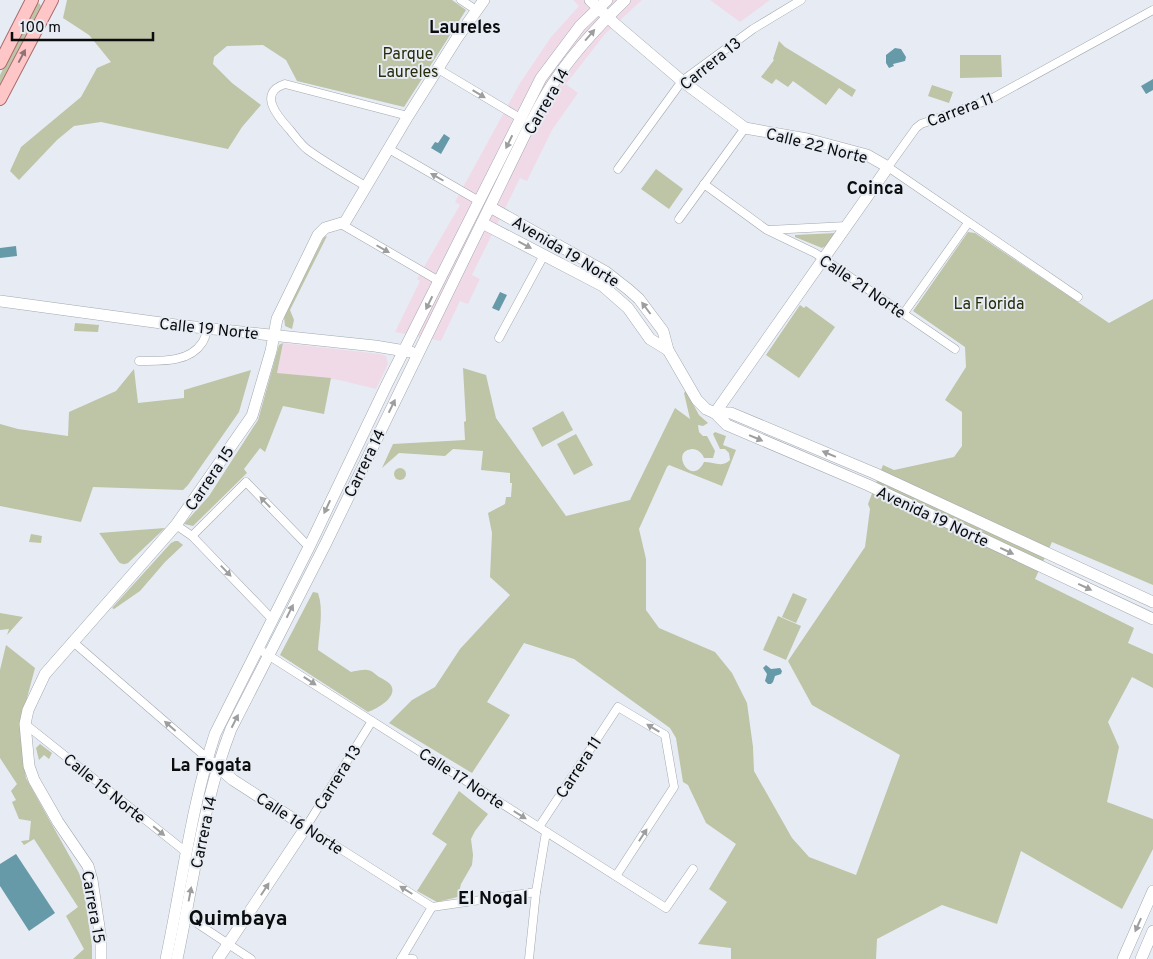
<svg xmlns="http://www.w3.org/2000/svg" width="1153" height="959" font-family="Overpass,sans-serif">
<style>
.commercial{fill:#f0dae8}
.green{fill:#bec4a6}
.water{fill:#669aa8}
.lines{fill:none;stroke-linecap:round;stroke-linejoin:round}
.street-casing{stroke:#a3a8b0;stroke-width:9}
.secondary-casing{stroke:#a3a8b0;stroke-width:12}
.primary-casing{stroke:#a96c6e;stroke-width:14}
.street{stroke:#fff;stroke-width:8}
.secondary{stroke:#fff;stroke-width:11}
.primary{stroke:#fec6c7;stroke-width:12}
.oneway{fill:#9d9e9f}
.oneway2{fill:#907274}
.labels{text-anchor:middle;stroke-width:4;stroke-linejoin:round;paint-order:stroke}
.park-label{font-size:16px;fill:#272c0a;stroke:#e7ecf4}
.street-label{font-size:16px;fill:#0a0c0e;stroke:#e7ecf4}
.neighbourhood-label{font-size:18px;font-weight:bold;fill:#0a0c0e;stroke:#e7ecf4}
.district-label{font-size:21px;font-weight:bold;fill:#0a0c0e;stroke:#e7ecf4}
</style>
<rect width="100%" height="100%" fill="#e7ecf4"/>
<g class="commercial">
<polygon points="573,0 642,0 605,34 566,84 578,93 552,130 527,181 520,178 472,275 480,279 468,304 460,301 441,341 395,332 420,281 417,279 460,205 455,202 520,83 551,37 579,6"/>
<polygon points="710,0 770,0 740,22"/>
<polygon points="283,343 380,354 386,356 388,364 376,389 339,380 277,373"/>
</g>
<g class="green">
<polygon points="67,0 452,0 466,10 404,107 297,81 286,60 263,45 227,46 214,57 213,64 232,83 261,105 242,127 228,149 101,122 74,126 57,140 19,180 10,171 21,147 81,97 97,68 111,62 89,35 63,18"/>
<polygon points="39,3 41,6 0,88 0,75 35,7"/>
<polygon points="779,41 785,47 856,90 852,97 839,88 826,105 793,81 788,87 776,79 772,84 761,77 774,60 773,59"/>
<polygon points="960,55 1001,55 1002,77 960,78"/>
<polygon points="932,85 953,92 949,103 928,96"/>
<polygon points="656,169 683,189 669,209 641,189"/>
<path d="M968 232 975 233 1109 323 1153 299V585L1052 542 1035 579 1134 628 1128 643 1153 654V688L1132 677 1108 722 1119 747 1107 802 1153 819V849L1122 909 1021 851 997 924 942 905 877 939 876 959H731V948L698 944 727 902 709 889 736 844 706 823 688 785 683 782 676 738 670 728 574 659 524 643 487 702 510 715 472 773 389 723 412 700 435 687 460 649 510 595 490 577 492 533 488 513 505 504 506 497H511L512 483H510V473L481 470 483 451 453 449 445 456 399 453 382 468 393 444 465 440 464 422 466 421 463 368 486 375 496 418 566 516 630 500 675 408 690 419 684 393 686 391 699 415 708 423 703 426 698 425 699 432 703 436H707L715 451 713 458H704C702 453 698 449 692 449 669 451 692 488 704 462 714 462 722 468 730 460L729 453 725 449H720L713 434 715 432 726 436 723 445 736 450 722 486 669 465 667 467 639 529 646 559V610L659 628 715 652 732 673 747 703 753 747 754 771 792 838 809 857 856 875 900 755 812 705 788 661 865 547 870 509 868 504 883 465 894 470 954 457 962 446V412L945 400 966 367 965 347 913 311Z"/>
<polygon points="835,233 826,246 822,248 795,237 795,235"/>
<polygon points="327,236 290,310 294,320 292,329 285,326 284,316 324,237"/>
<polygon points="800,305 804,308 806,306 835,327 799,378 766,355"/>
<polygon points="75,323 99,325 98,332 74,331"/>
<polygon points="283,343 277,373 331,378 324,414 283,406 265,452 260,448 244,469 247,473 193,526 184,524 209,496 258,420 279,345"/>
<polygon points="134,369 138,403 184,398 184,390 251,370 239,412 188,485 183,490 93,487 81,522 0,506 0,424 18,429 68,436 69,412 116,391"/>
<polygon points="563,411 573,430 542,447 532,428"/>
<polygon points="576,434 593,465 574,475 557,444"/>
<circle cx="400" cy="474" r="6"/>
<path d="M165 528 128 563C125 564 124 565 120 563 118 562 104 539 99 533Z"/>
<polygon points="31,534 42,536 41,543 29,542"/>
<polygon points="175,541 178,541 183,545 165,562 140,591 114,609 112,608 171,543"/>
<path d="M313 592 318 593C324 610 319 632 318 650L351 672C355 671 359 670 363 670 372 669 374 674 379 677 383 679 387 681 390 684 400 696 377 709 368 712L280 655Z"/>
<polygon points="793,593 807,599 796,623 782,617"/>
<polygon points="0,613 23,617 7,635 9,629 0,630"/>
<polygon points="778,616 801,626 786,660 763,650"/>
<polygon points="6,645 35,668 22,717 23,757 26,778 79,873 83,885 92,946 92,959 73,959 84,949 66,916 78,907 34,839 24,845 21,841 29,840 31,821 19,819 12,802 16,800 11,791 17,784 0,758 0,670"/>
<polygon points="40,744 52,753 49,759 44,755 39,760 36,748"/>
<polygon points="459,791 488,814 475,831 471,839 473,855 472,865 461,884 458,897 437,902 417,891 447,844 432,834"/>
</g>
<g class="water">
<polygon points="895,48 901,49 906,57 905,61 893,64 894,66 889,68 886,63 886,55"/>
<polygon points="1153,79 1153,90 1146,94 1141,86"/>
<polygon points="444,134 450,138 441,154 431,148 435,142 438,143"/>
<polygon points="16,246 17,256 0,258 0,248"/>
<polygon points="500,292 507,295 499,311 492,308"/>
<polygon points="766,665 771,669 780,668 782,671 781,674 775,676 773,682 771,684 768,684 765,681 767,674 763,668"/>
<polygon points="16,854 55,913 29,931 0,886 0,864"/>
</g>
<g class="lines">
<defs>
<g id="street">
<polyline points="461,0 476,10"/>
<polyline points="438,69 520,118"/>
<polyline points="389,149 479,201"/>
<polyline points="618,169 682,81 753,29 801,0"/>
<polyline points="704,184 767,230 815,253 955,349"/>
<path d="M367 187C347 175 326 163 308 150 301 145 295 136 290 130 278 117 257 93 285 84L408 116"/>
<polyline points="679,219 745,128"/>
<polyline points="341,224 439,281"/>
<polyline points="769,230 847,226"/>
<polyline points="1078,297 888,167 916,128 921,124 991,99 1153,10"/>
<polyline points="904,313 968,223"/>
<polyline points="499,338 544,255"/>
<path d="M139 361C160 361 189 363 202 343 205 339 206 333 208 328"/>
<polyline points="176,525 192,536 272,619"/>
<polyline points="192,536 246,482 309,547"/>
<polyline points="72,641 207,758"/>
<polyline points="257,648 666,908 693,869"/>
<polyline points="372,721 306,827 432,907 536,892"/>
<polyline points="25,724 186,852"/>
<polyline points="539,827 618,707 665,735 674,787 616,876"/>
<polyline points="186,916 251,959"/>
<polyline points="401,959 432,907"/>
<polyline points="401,959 413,959"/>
<polyline points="529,959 536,892 546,832"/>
</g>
<g id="secondary">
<polyline points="590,0 614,23 682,81 745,128 807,139 867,155 888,167 715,413"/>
<polyline points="490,207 606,272 629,290 639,299 663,331 668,350 697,400 706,409 715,413 731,413 874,473 1153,602"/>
<polyline points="482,223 603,286 628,308 650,339 668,350"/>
<polyline points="0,301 176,325 375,346 411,352"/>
<polyline points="715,413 727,425 868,485 1153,619"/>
<polyline points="213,763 233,780 306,827 218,959"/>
<polyline points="101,959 101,940 92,880 88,866 58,822 34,780 29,766 25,724 28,710 45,674 176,525 252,416 271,351 277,319 318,235 325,228 345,222 408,116 457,38 484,0"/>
<path d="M166 959C182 884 191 807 215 734L309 547 387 384 541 78 580 26 607 0"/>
<path d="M177 959C193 884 203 801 231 729L326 543 531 122C537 111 543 99 550 88 571 55 597 27 625 0"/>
<polyline points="1123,959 1153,891"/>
<polyline points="1141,959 1153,931"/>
</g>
<g id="primary">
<polyline points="0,63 32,0"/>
<polyline points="0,99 52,0"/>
</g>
</defs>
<use href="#street" class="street-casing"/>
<use href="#secondary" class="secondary-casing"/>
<use href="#primary" class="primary-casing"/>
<use href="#street" class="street"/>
<use href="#secondary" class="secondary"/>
<use href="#primary" class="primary"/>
</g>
<defs><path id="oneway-solid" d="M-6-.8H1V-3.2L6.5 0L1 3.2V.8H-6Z" transform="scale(1.25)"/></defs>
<g class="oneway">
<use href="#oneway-solid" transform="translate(590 35) rotate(-49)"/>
<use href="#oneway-solid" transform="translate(479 94) rotate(31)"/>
<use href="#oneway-solid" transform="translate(509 142) rotate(116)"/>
<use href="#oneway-solid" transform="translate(437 177) rotate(-150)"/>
<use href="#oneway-solid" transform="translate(525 245) rotate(28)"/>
<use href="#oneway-solid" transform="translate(383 249) rotate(30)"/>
<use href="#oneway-solid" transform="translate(429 303) rotate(116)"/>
<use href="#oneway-solid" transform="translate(646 308) rotate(-127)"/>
<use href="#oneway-solid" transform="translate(392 406) rotate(-64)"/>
<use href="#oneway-solid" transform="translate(756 438) rotate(23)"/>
<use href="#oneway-solid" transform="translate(829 454) rotate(-157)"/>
<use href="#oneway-solid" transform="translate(265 502) rotate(-134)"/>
<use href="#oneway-solid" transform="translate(327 507) rotate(115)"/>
<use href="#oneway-solid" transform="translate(1007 551) rotate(25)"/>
<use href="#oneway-solid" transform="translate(226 571) rotate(46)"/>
<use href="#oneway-solid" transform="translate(1085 587) rotate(25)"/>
<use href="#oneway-solid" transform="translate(290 611) rotate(-63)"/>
<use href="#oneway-solid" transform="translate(310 681) rotate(33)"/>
<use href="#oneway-solid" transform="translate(235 721) rotate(-63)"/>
<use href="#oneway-solid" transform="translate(170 726) rotate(-139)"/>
<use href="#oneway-solid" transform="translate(653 728) rotate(-149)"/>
<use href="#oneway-solid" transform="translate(520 815) rotate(32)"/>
<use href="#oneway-solid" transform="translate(159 831) rotate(39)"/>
<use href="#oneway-solid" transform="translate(643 835) rotate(-57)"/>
<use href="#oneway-solid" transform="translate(265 889) rotate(-57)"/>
<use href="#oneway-solid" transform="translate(406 890) rotate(-148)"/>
<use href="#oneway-solid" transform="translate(190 894) rotate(-79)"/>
<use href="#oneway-solid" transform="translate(1138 925) rotate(114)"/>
</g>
<use class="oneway2" href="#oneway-solid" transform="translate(22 56) rotate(-62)"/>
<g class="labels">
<g class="park-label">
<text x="408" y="59">Parque<tspan x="408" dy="18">Laureles</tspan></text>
<text x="989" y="309">La Florida</text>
</g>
<g class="street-label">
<text transform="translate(710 63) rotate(-39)" y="6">Carrera 13</text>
<text transform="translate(546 101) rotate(-60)" y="6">Carrera 14</text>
<text transform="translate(960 109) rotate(-21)" y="6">Carrera 11</text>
<text transform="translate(817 145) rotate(14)" y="6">Calle 22 Norte</text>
<text transform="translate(566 251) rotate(31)" y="6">Avenida 19 Norte</text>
<text transform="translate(863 286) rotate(34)" y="6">Calle 21 Norte</text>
<text transform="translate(209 328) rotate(6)" y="6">Calle 19 Norte</text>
<text transform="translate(364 463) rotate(-64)" y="6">Carrera 14</text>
<text transform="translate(209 478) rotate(-56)" y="6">Carrera 15</text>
<text transform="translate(933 516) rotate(25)" y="6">Avenida 19 Norte</text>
<text transform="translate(578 767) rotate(-57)" y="6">Carrera 11</text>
<text transform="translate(337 777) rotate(-58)" y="6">Carrera 13</text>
<text transform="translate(462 778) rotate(33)" y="6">Calle 17 Norte</text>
<text transform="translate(105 788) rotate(39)" y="6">Calle 15 Norte</text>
<text transform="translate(300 823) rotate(33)" y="6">Calle 16 Norte</text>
<text transform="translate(203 832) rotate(-78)" y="6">Carrera 14</text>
<text transform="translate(94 907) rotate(80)" y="6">Carrera 15</text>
</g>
<g class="neighbourhood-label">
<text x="465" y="33">Laureles</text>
<text x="875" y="194">Coinca</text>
<text x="211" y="771">La Fogata</text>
<text x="493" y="904">El Nogal</text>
</g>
<g class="district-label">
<text x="238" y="925">Quimbaya</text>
</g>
</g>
<path d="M12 32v8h141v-8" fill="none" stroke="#0a0c0e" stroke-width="2.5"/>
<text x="20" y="32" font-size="15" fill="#0a0c0e" stroke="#e7ecf4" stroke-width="4" paint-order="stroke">100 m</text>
</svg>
